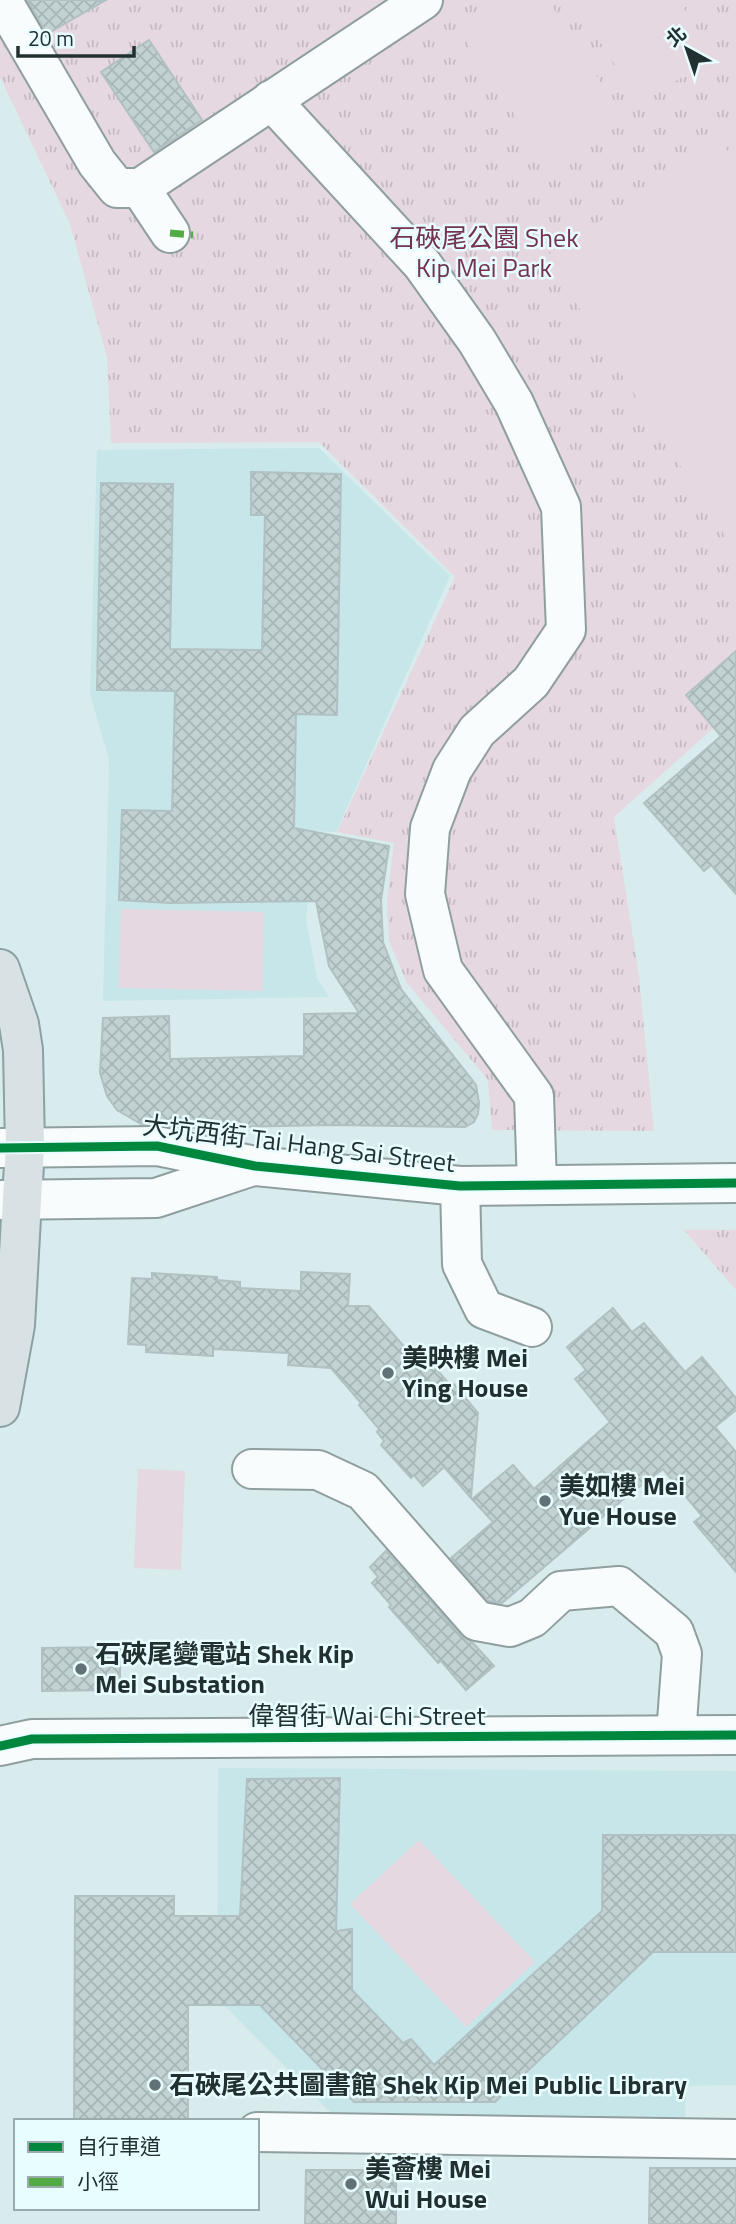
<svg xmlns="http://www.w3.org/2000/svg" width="736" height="2224" font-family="'Titillium Web','Noto Sans TC',sans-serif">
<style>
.built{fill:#c6e6e9}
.park{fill:url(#park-tufts)}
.pitch{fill:#e6d8e1}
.building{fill:url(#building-cross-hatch);stroke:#b1c0c2;stroke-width:2}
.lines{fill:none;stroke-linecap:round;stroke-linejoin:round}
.minor-casing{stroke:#8f9e9f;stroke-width:42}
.major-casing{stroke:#8aa2a4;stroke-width:42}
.minor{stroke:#f9fcfc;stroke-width:38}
.major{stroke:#d8e2e4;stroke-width:38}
.quiet{stroke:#53ab45;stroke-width:7;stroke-dasharray:14 7;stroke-linecap:butt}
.cycleway-casing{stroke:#e8fdff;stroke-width:13}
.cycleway{stroke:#00873e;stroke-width:9}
.poi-dot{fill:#627173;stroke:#e8fdff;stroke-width:2.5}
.labels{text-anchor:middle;stroke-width:5;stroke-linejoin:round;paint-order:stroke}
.park-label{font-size:26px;fill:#73324f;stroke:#e8fdff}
.street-label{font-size:26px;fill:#233031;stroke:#e8fdff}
.poi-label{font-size:26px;font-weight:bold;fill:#233031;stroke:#e8fdff;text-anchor:start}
</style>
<defs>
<pattern id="park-tufts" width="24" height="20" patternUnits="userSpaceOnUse" patternTransform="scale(1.75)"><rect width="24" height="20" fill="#e6d8e1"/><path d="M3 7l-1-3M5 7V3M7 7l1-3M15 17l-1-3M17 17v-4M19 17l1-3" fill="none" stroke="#c5bac2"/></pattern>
<pattern id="building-cross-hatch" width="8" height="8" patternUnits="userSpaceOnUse" patternTransform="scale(1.75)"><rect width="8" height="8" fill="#c2d2d3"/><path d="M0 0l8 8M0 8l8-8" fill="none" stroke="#a6b5b6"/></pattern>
</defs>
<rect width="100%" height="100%" fill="#d8ebed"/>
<g class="built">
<polygon points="319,448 450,576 336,832 316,831 306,919 317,978 329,997 103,1001 109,760 90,694 97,450"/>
<polygon points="218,1768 736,1771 736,2085 686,2086 685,2117 334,2116 217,1998"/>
</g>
<g class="park">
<polygon points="0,0 736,0 736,708 614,817 639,976 654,1131 492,1130 488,1080 407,983 389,941 387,901 394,843 337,832 455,577 319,442 111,443 107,357 70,224 0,77"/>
<polygon points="684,1230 736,1230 736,1290"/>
</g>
<g class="pitch">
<polygon points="511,0 548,0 623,117 547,165 461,32"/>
<polygon points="573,0 678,0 715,56 640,104"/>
<polygon points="722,142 736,165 736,553 546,256"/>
<polygon points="121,909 264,912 262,991 119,988"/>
<polygon points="138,1469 185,1471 181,1570 134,1568"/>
<polygon points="419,1840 535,1962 466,2027 350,1904"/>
</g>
<g class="building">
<polygon points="27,0 106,0 47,34"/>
<polygon points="149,40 202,120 154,152 101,72"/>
<polygon points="251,472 341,474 337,715 296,714 294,828 389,846 381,900 383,942 401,989 476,1085 479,1103 478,1114 474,1122 465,1127 335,1125 180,1128 161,1125 141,1124 117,1110 107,1096 100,1073 103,1018 169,1016 170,1059 304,1056 304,1014 359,1013 329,966 316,901 170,903 119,900 122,810 172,811 175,691 97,690 101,483 173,484 170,649 262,650 265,515 251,515"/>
<polygon points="736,651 736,894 711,865 704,871 644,803 721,736 686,695"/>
<polygon points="301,1272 350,1274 348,1306 369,1306 413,1357 421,1351 451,1386 454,1384 478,1413 471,1498 444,1467 423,1486 414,1475 411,1478 381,1445 384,1441 377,1432 379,1429 359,1405 361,1403 331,1368 288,1365 289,1353 213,1349 213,1356 146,1352 146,1345 128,1344 132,1278 152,1279 152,1273 217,1277 217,1280 240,1282 240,1288 301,1291"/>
<polygon points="613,1308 632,1332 644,1323 685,1372 702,1357 736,1398 736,1410 715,1427 736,1452 736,1572 694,1522 702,1516 663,1469 626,1497 502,1603 488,1601 451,1558 493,1522 472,1499 513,1465 534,1489 610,1422 575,1379 586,1370 567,1347"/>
<polygon points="386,1551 461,1635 473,1643 494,1666 466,1690 441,1661 438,1663 389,1607 391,1605 372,1583 378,1577 370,1567"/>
<polygon points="120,1647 120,1690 42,1691 42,1648"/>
<polygon points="340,1778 336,1931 352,1929 352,1990 403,2043 411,2039 434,2065 602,1911 603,1835 736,1835 736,1952 653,1952 495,2102 354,2102 260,2005 188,2005 188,2121 74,2121 75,1896 174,1896 174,1916 240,1916 247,1779"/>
<polygon points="650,2168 736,2168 736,2224 649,2224"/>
<polygon points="306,2170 396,2170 396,2224 305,2224"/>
</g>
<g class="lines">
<defs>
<g id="minor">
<polyline points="2,0 97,163 117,188 140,188"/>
<polyline points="271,100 422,264 477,341 514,403 561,507 566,630 531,682 477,731 452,770 430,828 425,894 443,970 534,1096 537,1184"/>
<polyline points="170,233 140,188 423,0"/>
<polyline points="0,1148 157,1146 255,1166 460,1186 736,1183"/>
<polyline points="460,1186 462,1264 484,1309 532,1327"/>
<polyline points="0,1200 156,1198 253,1166"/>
<polyline points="252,1469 318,1470 363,1491 477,1621 510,1627 532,1618 561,1591 619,1586 674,1632 682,1654 676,1735"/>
<polyline points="0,1746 32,1739 736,1735"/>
<polyline points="257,2132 736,2139"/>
</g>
<polyline id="major" points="0,969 19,1024 23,1050 25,1146 15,1325 0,1407"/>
</defs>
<use href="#minor" class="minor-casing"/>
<use href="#major" class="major-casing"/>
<use href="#minor" class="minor"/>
<use href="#major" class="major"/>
<polyline class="quiet" points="170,233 193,235"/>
<defs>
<g id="cycleway">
<polyline points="0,1148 157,1146 255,1166 460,1186 736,1183"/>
<polyline points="0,1746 32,1739 736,1735"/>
</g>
</defs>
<use href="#cycleway" class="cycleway-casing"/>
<use href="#cycleway" class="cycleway"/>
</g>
<g class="poi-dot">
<circle cx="388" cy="1373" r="7"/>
<circle cx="545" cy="1501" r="7"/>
<circle cx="81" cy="1669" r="7"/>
<circle cx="155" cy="2085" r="7"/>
<circle cx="351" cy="2184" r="7"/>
</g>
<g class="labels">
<g class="park-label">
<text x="484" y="247">石硤尾公園 Shek<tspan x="484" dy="30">Kip Mei Park</tspan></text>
</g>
<g class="street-label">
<text transform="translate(299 1144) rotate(7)" y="9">大坑西街 Tai Hang Sai Street</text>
<text x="367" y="1725">偉智街 Wai Chi Street</text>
</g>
<g class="poi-label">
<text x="402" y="1367">美映樓 Mei<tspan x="402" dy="30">Ying House</tspan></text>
<text x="559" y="1495">美如樓 Mei<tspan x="559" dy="30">Yue House</tspan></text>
<text x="95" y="1663">石硤尾變電站 Shek Kip<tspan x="95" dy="30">Mei Substation</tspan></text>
<text x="169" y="2094">石硤尾公共圖書館 Shek Kip Mei Public Library</text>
<text x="365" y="2178">美薈樓 Mei<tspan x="365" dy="30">Wui House</tspan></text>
</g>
</g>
<rect x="14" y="2119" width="245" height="91" fill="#e8fdff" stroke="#99abad" stroke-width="2"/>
<rect x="28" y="2142" width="35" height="10" fill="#00873e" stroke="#99abad" stroke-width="2"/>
<text x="77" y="2154" font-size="21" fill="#233031">自行車道</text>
<rect x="28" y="2177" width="35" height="10" fill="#53ab45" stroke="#99abad" stroke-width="2"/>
<text x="77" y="2189" font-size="21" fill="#233031">小徑</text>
<g transform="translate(687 49) rotate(320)" stroke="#e8fdff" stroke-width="5" paint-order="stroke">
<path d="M0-5L12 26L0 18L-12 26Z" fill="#233031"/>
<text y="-10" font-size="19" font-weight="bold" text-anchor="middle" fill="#233031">北</text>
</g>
<path d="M18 46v10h116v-10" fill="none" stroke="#233031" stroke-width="3.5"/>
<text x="28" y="46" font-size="21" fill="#233031" stroke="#e8fdff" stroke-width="5" paint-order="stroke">20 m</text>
</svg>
